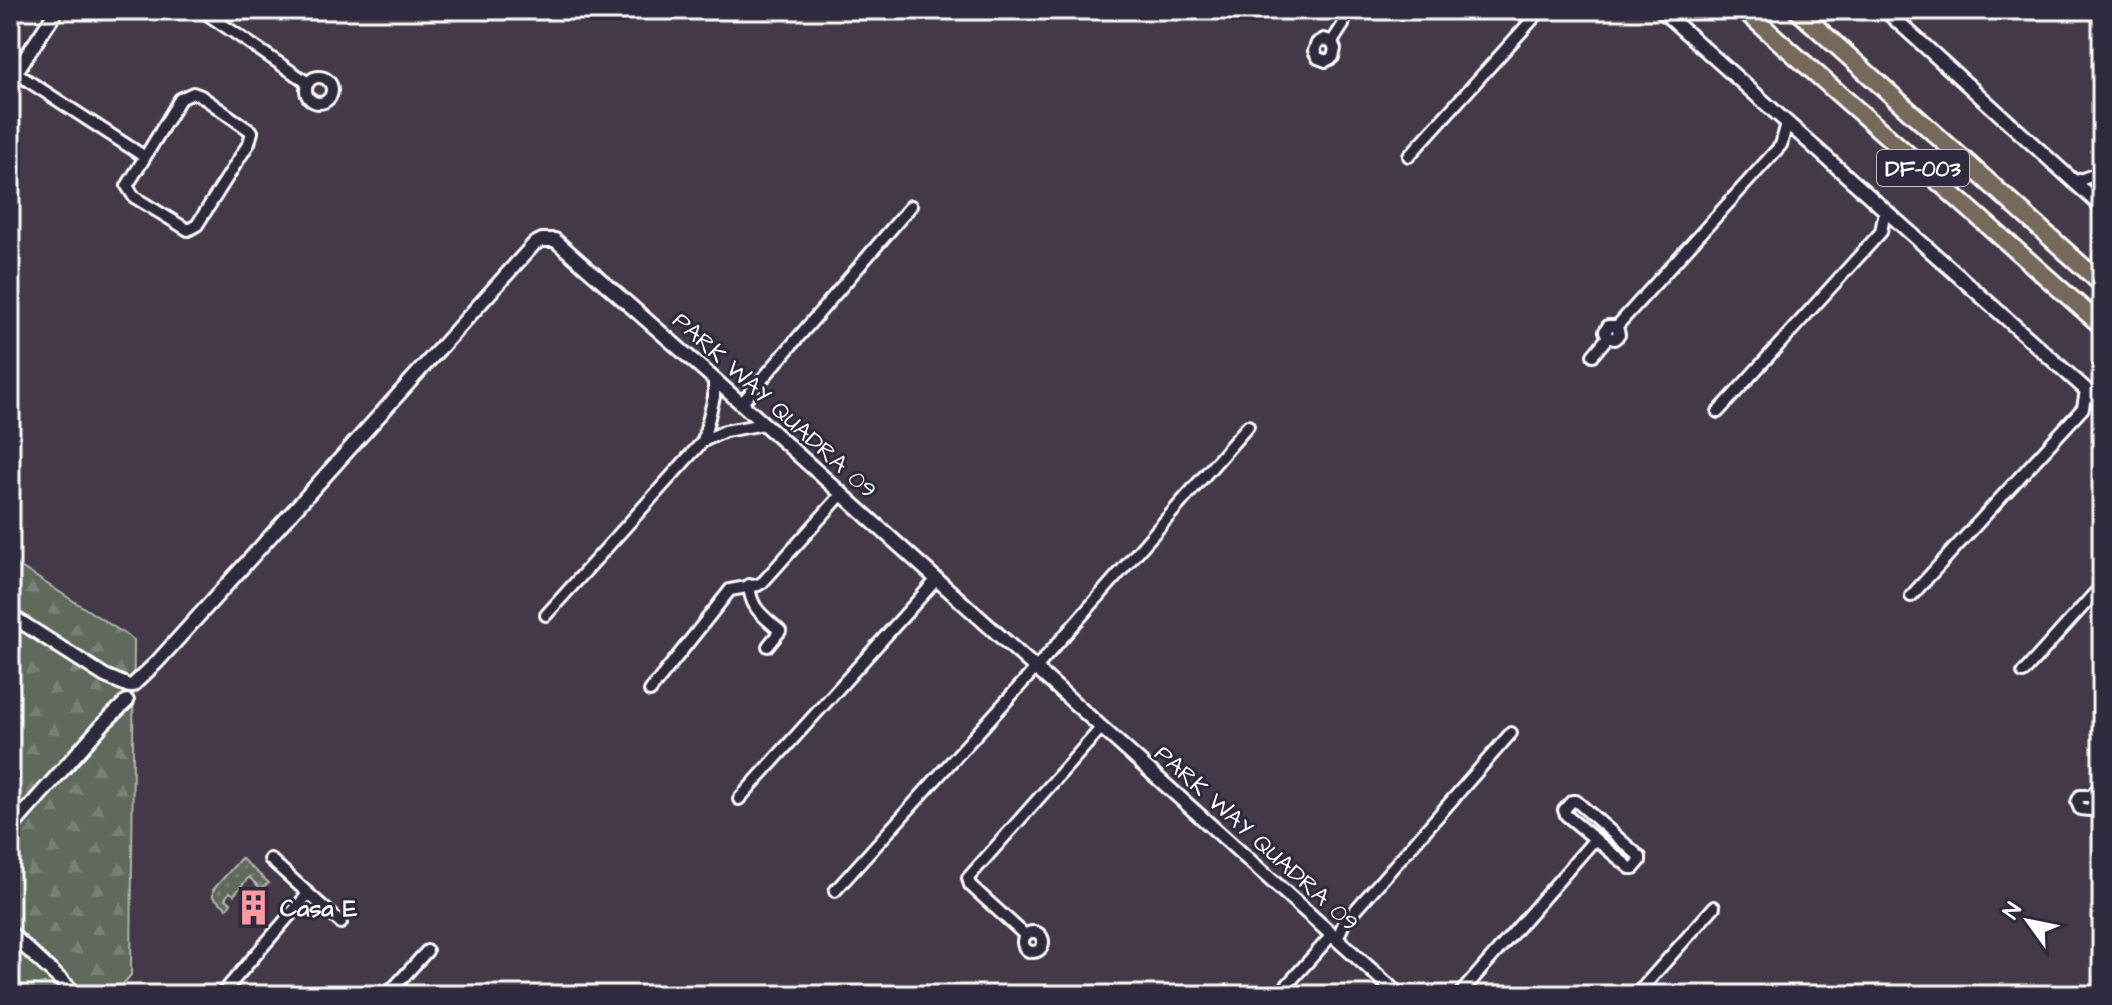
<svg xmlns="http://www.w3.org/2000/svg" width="2112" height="1005" font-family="'Architects Daughter',sans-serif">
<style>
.grass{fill:url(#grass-dots);stroke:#b0b4ae;stroke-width:2}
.forest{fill:url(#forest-firs);stroke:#b0b4ae;stroke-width:2}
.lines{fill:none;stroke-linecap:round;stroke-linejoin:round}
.minor-casing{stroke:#fff;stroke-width:16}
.tertiary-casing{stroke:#fff;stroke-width:18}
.trunk-casing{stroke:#fff;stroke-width:22}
.minor{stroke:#2f2a3d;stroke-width:10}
.tertiary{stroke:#2f2a3d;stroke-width:12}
.trunk{stroke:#76695c;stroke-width:16}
.labels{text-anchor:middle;stroke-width:6;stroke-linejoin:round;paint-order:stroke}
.shield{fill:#2f2a3d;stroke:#c1bfc5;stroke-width:2}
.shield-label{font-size:22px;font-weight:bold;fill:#fff}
.street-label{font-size:24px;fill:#fff;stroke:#2f2a3d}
.poi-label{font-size:24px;font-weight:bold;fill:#fff;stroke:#2f2a3d;text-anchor:start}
</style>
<defs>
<pattern id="grass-dots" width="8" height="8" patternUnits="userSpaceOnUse" patternTransform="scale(2)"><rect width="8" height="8" fill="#60695c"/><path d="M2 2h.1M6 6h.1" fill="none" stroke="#788074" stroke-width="1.8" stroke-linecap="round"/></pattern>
<pattern id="forest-firs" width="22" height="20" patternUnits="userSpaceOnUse" patternTransform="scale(2)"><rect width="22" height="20" fill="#60695c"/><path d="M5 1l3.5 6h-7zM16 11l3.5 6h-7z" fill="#788074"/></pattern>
</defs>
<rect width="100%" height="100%" fill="#433948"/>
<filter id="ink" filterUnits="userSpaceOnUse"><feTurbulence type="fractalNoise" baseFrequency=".0125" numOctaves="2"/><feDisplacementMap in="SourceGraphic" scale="16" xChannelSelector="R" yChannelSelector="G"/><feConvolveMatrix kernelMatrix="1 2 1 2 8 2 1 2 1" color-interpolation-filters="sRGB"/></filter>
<g filter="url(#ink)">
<polygon class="grass" points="241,858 269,883 260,888 249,877 234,895 230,892 225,898 231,903 227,908 213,897 213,890"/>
<polygon class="forest" points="10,560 134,640 131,975 113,995 10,995"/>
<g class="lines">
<defs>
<g id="minor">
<polyline points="201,10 308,83"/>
<polyline points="1332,42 1324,39 1317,43 1314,51 1318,58 1326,61 1333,57 1335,49 1332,42 1343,25 1347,10"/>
<polyline points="16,73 145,157 127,186 134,197 188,230 197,225 249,143 252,132 201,96 193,93 180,99 145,157"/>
<circle cx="319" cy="90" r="13"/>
<polyline points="1409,156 1541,10"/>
<polyline points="2074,182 2102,172"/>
<polyline points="1617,326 1619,335 1614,339 1608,337 1605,331 1608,326 1617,326 1781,145 1787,123"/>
<polyline points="1593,355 1608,337"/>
<polyline points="741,404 911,206"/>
<polyline points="1718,412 1881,232 1885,211"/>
<polyline points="703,441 725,431 764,424"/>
<path d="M749 585C751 610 763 615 780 631L768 646"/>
<polyline points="1911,596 2083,408 2086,390"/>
<polyline points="546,615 703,441 714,397 714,379"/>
<polyline points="2023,673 2102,585"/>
<polyline points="650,691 730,590 758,585 763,582 842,494"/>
<polyline points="2091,796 2080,796 2077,802 2080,809 2090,810 2094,803 2091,796 2102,784"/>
<polyline points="739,799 937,579"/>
<polygon points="1572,801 1576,801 1640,857 1640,861 1634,868 1630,868 1566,815 1564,810"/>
<polyline points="270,859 341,923"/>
<polyline points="835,891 1036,668 1248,426"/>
<circle cx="1033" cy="942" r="10"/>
<polyline points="1025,935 970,885 968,878 1102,727"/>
<polyline points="1337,939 1344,923 1511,733"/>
<polyline points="221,995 308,894"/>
<polyline points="387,995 427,951"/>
<polyline points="1278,995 1332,935"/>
<polyline points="1459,995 1595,839"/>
<polyline points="1636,995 1714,907"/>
</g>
<g id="tertiary">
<polyline points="1661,10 2102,404"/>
<polyline points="1885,10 2102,207"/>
<polyline points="10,81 57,10"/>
<polyline points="10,615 105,676 129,686"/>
<polyline points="133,685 157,662 534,244 542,240 555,240 714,379 1399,995"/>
<polyline points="10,829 103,724 127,701"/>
<polyline points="10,933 77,995"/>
</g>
<g id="trunk">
<polyline points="1744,10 2102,326"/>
<polyline points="1797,10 2102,284"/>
</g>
</defs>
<use href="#minor" class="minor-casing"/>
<use href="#tertiary" class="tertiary-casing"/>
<use href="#trunk" class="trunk-casing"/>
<use href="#minor" class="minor"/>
<use href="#tertiary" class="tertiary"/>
<use href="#trunk" class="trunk"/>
</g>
</g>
<defs>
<symbol id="building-bare" viewBox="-9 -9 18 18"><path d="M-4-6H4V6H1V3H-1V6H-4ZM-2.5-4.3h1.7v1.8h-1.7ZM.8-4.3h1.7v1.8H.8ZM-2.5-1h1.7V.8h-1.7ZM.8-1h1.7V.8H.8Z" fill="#ff9aa2" stroke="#2f2a3d" stroke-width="2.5" paint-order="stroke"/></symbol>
</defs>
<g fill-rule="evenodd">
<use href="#building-bare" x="228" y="882" width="51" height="51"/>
</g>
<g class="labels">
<rect class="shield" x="1877" y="150" width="92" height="36" rx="6"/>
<g class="shield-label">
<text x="1923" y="176">DF-003</text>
</g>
<g class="street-label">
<text transform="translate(775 405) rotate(42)" y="8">PARK WAY QUADRA 09</text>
<text transform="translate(1257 838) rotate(42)" y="8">PARK WAY QUADRA 09</text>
</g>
<g class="poi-label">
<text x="280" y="916">Casa E</text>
</g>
</g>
<rect width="2112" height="1005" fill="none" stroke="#2f2a3d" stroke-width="40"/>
<rect x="20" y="20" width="2072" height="965" fill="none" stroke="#fff" stroke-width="3" filter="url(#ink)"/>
<g transform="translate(2028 921) rotate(303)" stroke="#2f2a3d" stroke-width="6" paint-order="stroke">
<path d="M0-6L14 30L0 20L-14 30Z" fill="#ffffff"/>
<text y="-12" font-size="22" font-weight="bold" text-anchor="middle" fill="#ffffff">N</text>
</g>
</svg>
